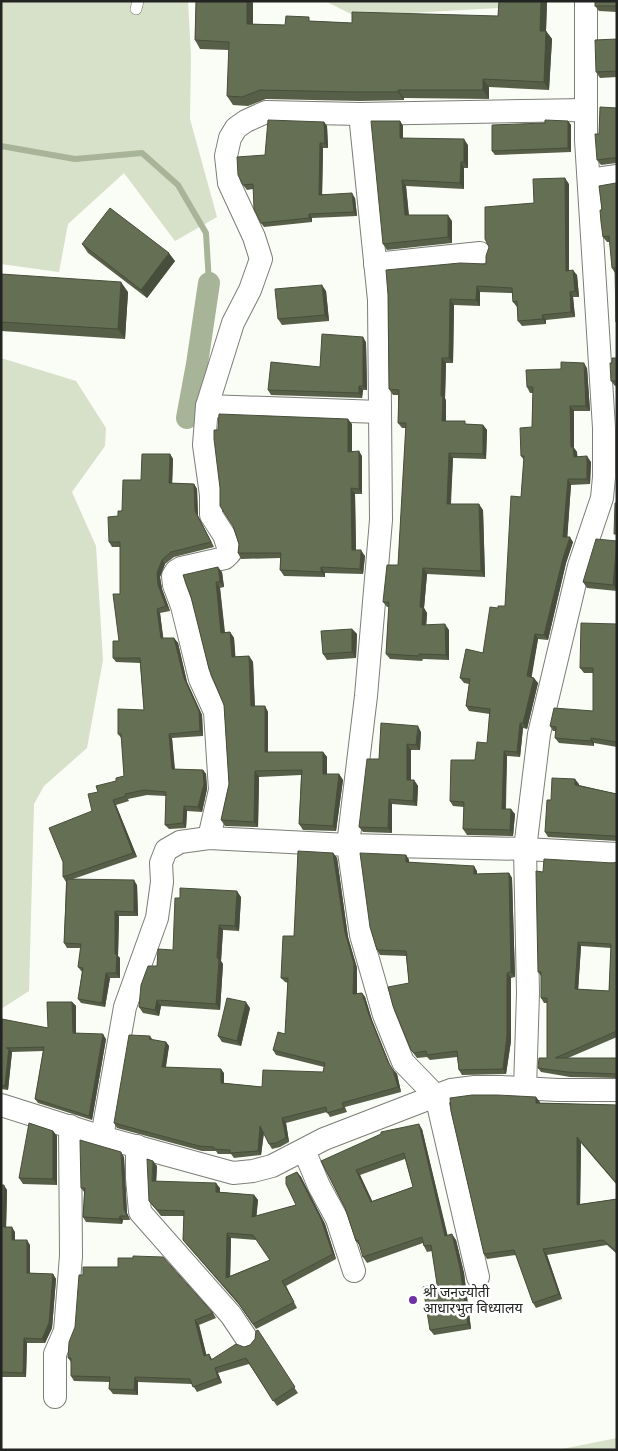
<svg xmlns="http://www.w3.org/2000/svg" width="618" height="1451" font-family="'PT Serif','Noto Sans Devanagari',serif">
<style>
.green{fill:#d7e0c9}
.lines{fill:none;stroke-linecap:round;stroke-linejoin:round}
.stream{stroke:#a8b497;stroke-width:6}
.canal{stroke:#a8b497;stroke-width:22}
.lane-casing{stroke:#7b7e76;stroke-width:12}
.street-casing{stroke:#7b7e76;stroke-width:24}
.lane{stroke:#fff;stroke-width:11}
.street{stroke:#fff;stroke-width:22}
.wall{fill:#575f48;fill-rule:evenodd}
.shaded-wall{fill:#474e3b}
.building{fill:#656f54;stroke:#474e3b;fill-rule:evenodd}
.poi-dot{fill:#7131a6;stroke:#fff;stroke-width:2}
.labels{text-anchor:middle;stroke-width:5;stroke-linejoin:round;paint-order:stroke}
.poi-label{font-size:14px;fill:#222421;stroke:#fff;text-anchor:start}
</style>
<rect width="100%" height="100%" fill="#fafdf5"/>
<g class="green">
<polygon points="1,1 188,1 191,56 190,119 217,217 175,241 124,173 68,224 59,272 1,264"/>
<polygon points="325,1 499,1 499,8 355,16"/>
<polygon points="1,358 76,381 106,428 105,446 72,492 96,546 103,660 87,748 44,786 34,804 29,991 1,1009"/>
<polygon points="617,1438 617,1450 557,1450"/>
</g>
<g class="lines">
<polyline class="stream" points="1,146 75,159 142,153 178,185 206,233 209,283"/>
<polyline class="canal" points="187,418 197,364 209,283"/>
<defs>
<polyline id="lane" points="136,9 138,1"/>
<g id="street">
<polyline points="360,114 379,300 381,520 366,696 348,845 361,935 384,1015 403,1062 436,1096 478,1277"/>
<polyline points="589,180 617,176"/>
<polyline points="375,264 480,253"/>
<polyline points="207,406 380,412"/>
<polyline points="209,838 220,790 215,712 200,679 182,606 174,585 173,576 176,571 181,568 225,558 230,553 224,535 211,515 211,495 204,445 207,406 233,323 250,290 261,259 254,237 229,183 226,156 230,138 236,128 246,121 266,112 360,114 585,110"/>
<polyline points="525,1089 528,993 525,849 539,734 579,566 602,498 604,477 604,428 586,140 586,1"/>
<polyline points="1,1105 102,1137 233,1173 253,1171 272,1166 324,1139 451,1090 475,1087 501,1087 558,1090 617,1090"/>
<polyline points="102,1137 125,1007 157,918 162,882 161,863 166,850 180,842 209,838 348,845 525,849 617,854"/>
<polyline points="137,1146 137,1178 140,1212 231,1315 247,1339"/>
<polyline points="304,1150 319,1186 337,1219 354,1271"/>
<polyline points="55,1397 55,1354 65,1331 71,1256 70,1126"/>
</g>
</defs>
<use href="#lane" class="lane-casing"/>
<use href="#street" class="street-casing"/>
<use href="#lane" class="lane"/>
<use href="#street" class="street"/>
</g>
<g class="wall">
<polygon points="196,1 251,1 253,3 253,24 285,25 312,21 352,23 498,16 499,1 547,1 546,31 552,39 549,90 489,87 489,99 404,98 404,100 360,101 266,99 248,106 233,105 227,96 229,50 200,49 195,40"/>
<polygon points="617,1 617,12 599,11 595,6"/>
<polygon points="617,39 617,77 600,78 596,72"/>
<polygon points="617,108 617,163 601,165 597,160 599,134"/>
<polygon points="400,121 403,126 403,138 468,145 468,168 464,168 464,189 406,186 409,215 452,221 452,243 387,250 383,244"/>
<polygon points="568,121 571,125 571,152 495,155 492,151 545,123"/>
<polygon points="324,122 327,126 328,148 323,148 322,194 355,198 357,216 312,218 312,222 264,227 261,223 253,189 247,190 243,185 265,155"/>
<polygon points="617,183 617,322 615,273 612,268 610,242 607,242 603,237 602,210"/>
<polygon points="569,184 569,270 577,275 579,297 573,297 575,317 546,320 546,324 522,326 518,321 517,307 513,302 512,293 480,292 480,306 454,305 453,363 446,363 445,398 446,401 446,421 467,424 483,425 487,430 486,459 453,458 451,504 483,510 485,577 427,574 424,608 427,613 426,625 449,630 449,660 423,659 422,661 390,659 386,654 389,607 387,607 383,602 398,565 406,428 402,428 398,423 398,395 393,395 389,389 388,295 486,264 534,203"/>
<polygon points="82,244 175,261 147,298 88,253"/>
<polygon points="1,274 128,292 125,339 1,331"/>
<polygon points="326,291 329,321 282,325 278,319"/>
<polygon points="366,342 367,390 363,390 362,398 271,395 268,390 320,367"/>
<polygon points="617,358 617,386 615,386 611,381 612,363"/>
<polygon points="587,368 590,411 574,411 574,448 577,452 577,457 591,462 590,484 571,485 567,537 573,542 566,563 548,640 538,639 531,677 538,683 527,729 523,728 520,757 507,756 506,809 515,814 513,836 467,835 463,829 464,807 453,806 450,801 475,760 487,743 490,714 469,711 466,706 469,684 464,683 460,678 483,653 498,608 505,606 521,497 524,460 521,456 532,427 533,393 530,393 527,387"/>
<polygon points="352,424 352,451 362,456 362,494 355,494 356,550 365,556 363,574 325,573 325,577 284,576 280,570 280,558 241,559 238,553"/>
<polygon points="170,454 173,459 172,483 194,484 197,489 198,516 214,547 174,557 165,564 160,577 162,589 170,611 160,613 163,638 174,638 178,643 187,682 202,715 203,736 172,738 175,769 203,770 206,774 207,789 202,812 187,811 186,828 169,829 165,825 166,796 147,795 128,799 129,801 116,805 137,857 73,879 137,885 138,916 119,916 118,956 120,958 120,978 110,978 105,1007 81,1003 78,999 82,972 78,967 81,948 67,948 64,943 66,882 63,877 92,811 98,792 124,776 122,739 118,734 144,710 140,663 116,662 113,658 119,641 120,594 120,547 112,547 109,542 118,516 141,480"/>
<polygon points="617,541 617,591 587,588 583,582"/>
<polygon points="222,572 224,587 220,588 225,632 230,632 234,638 235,657 249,656 253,662 255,706 265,706 268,712 268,752 323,752 327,757 327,774 339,774 343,780 336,831 303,830 299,824 301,775 259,777 258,827 225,826 221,820 229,784 224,705 191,597"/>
<polygon points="617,624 617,747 594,743 594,746 559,743 555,738 556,731 553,731 550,726 593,711 593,673 584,673 580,668"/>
<polygon points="352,629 357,634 356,658 327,660 323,654"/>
<polygon points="421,732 420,750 411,750 411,780 414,780 418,786 417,806 392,804 392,833 363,832 359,827 379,759"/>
<polygon points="579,784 579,785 617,794 617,841 548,837 545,832 551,800"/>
<polygon points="333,853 337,858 348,937 357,968 357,994 362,993 365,997 372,1020 390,1066 397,1074 401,1092 345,1107 347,1112 330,1117 327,1112 286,1123 289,1142 280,1147 272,1149 269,1144 264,1133 261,1155 234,1158 231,1154 218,1154 216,1151 202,1151 117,1128 114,1123 150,1036 153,1040 166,1042 169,1046 166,1067 224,1073 224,1083 262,1087 323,1072 324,1067 276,1055 273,1050 285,1034 288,983 285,982 281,978 294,936"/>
<polygon points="406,855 409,860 409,862 477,871 477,874 509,873 512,878 515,977 511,978 511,1041 506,1074 462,1075 459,1070 457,1057 430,1060 427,1057 417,1058 411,1050 409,983 406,956 380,955 377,950"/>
<path d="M617 862V1037L568 1058H617V1078L570 1077 541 1072 538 1068 547 1058V1003H544L541 998V976L538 972 543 872ZM581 946 611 948 609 991 578 989Z"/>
<polygon points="241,897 239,931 223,930 221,961 223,964 220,1010 161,1006 159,1016 143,1013 139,1007 157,966 173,950"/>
<polygon points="72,1002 76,1006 76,1033 106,1039 92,1120 38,1103 35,1099 43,1051 12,1052 8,1090 1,1089 1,1021 48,1028"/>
<polygon points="250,1008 241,1046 222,1042 218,1036"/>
<polygon points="540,1102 540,1103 617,1105 617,1185 581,1143 580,1204 617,1199 617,1254 607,1245 547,1255 562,1299 536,1308 533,1303 516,1255 487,1259 484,1254"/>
<path d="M422 1129 447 1235 456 1240 464 1273 471 1329 434 1335 430 1330 437 1284 432 1251 427 1252 424 1246 423 1243 367 1263 363 1257 360 1246 356 1241 345 1208 321 1161ZM405 1159 413 1187 372 1201 360 1175Z"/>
<polygon points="53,1131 57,1136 57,1185 23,1184 19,1178"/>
<polygon points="124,1157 127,1213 130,1220 123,1220 122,1224 86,1222 83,1217 84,1192 81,1188"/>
<path d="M157 1166 156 1181 220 1188V1192L254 1195 258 1200 256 1216 296 1205 297 1172 301 1177 325 1224 336 1259 286 1286 297 1308 256 1329 240 1306 187 1245 183 1240 184 1216H161L149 1201ZM231 1238 257 1240 270 1260 230 1276Z"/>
<polygon points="1,1185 7,1190 6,1227 15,1232 15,1240 30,1245 30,1273 53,1274 56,1279 52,1328 45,1343 27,1343 26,1377 1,1377"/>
<polygon points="213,1313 216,1318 199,1325 206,1355 209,1354 212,1359 250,1345 255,1339 256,1331 298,1393 277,1406 249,1364 218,1373 222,1383 197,1392 192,1384 138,1382 138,1395 113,1394 109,1389 109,1382 74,1381 71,1376 71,1362 68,1358"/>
</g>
<g class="shaded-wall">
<polygon points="247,1 251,1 253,3 253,32 247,24"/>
<polygon points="541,1 547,1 546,31 552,39 549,90 544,82 540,31"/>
<polygon points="483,79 489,87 489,99 483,90"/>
<polygon points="398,90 404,98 404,100 398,92"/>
<polygon points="400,121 403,126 403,144 400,138"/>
<polygon points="568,121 571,125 571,152 568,148"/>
<polygon points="324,122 327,126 328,148 325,143"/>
<polygon points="464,139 468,145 468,168 464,162"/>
<polygon points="320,143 323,148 322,199 319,195"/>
<polygon points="461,162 464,168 464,189 460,183"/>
<polygon points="565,178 569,184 569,276 566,271"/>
<polygon points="402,180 406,186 409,220 405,215"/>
<polygon points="352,193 355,198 357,216 354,212"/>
<polygon points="309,214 312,218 312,222 309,218"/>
<polygon points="448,215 452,221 452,243 448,237"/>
<polygon points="169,253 175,261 147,298 141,290"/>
<polygon points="573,270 577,275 579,297 575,291"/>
<polygon points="121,282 128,292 125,339 118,329"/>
<polygon points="322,285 326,291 329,321 325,315"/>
<polygon points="477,286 480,292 480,306 476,300"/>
<polygon points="570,292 573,297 575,317 571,312"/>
<polygon points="450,299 454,305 453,363 449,358"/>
<polygon points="542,315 546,320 546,324 543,319"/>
<polygon points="363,337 366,342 367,390 363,386"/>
<polygon points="442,358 446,363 445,398 446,401 446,426 442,421 441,396"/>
<polygon points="584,363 587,368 590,411 586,406"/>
<polygon points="359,386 363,390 362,398 359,393"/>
<polygon points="570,406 574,411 574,448 577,452 578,462 574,457 571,447"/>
<polygon points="348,419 352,424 352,457 348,452"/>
<polygon points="483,425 487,430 486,459 483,454"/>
<polygon points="359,451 362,456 362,494 359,489"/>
<polygon points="449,453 453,458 450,510 447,504"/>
<polygon points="170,454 173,459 172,488 169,483"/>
<polygon points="587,456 591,462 590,484 587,479"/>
<polygon points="568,479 571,485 567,542 563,537"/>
<polygon points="194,484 197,489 198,516 214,547 211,542 195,511"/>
<polygon points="351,488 355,494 356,555 352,550"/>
<polygon points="479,504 483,510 485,577 481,571"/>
<polygon points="570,537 573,542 566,563 548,640 544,635 563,558"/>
<polygon points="617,548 617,590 613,585"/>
<polygon points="361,550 365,556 363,574 360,569"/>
<polygon points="162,560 165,564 160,577 162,589 170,611 166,606 158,585 157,573"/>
<polygon points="218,567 222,572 224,587 220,582"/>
<polygon points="321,567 325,573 325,577 321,572"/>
<polygon points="423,568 427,574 424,608 427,613 426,630 422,625 420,607"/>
<polygon points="216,582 220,588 225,638 221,633"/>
<polygon points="157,609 160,613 164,643 161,638"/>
<polygon points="445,624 449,630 449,660 446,655"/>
<polygon points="352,629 357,634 356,658 352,652"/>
<polygon points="230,632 234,638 236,663 232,657"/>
<polygon points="535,634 538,639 531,681 527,676"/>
<polygon points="174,638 178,643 187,682 202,715 203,736 200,731 184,678"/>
<polygon points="249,656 253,662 255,712 251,706"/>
<polygon points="534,678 538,683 527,729 523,723"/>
<polygon points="265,706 268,712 268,757 265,752"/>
<polygon points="520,723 523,728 520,757 517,752"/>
<polygon points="418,726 421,732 420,750 416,745"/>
<polygon points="169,734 172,738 175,774 172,769"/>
<polygon points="591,738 594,743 594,746 591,741"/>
<polygon points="407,744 411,750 411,785 407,780"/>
<polygon points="504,751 507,756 505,814 502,809"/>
<polygon points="323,752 327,757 327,779 323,774"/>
<polygon points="203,770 206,774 207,789 202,812 198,807"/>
<polygon points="255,771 259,777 258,827 254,822"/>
<polygon points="339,774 343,780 336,831 333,826"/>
<polygon points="575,779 579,784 578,790 575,785"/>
<polygon points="414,780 418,786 417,806 413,801"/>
<polygon points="389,799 392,804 392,833 388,828"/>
<polygon points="113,800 116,805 137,857 133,853"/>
<polygon points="184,806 187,811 186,828 183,823"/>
<polygon points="511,809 515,814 513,836 510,830"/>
<polygon points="333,853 337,858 348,937 357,968 357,999 353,994"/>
<polygon points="406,855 409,860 409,867 406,862"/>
<polygon points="474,866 477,871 477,879 474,874"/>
<polygon points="509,873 512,878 515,977 511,972"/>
<polygon points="134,880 137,885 138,916 134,912"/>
<polygon points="237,891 241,897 239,931 235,926"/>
<polygon points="115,911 119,916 118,956 120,958 120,978 116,973 115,954"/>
<polygon points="219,925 223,930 221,961 223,964 220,1010 216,1004 217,958"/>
<polygon points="578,942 581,946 578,993 575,989"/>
<polygon points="106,973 110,978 105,1007 102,1003"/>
<polygon points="507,973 511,978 511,1041 506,1074 503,1069"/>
<polygon points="362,993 365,997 372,1020 391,1067 388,1062 369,1015"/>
<polygon points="157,1000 161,1006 159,1016 155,1010"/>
<polygon points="72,1002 76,1006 76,1037 73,1033"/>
<polygon points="246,1002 250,1008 241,1046 237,1041"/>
<polygon points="103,1034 106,1039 92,1120 89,1116"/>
<polygon points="166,1042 169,1046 165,1071 162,1067"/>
<polygon points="9,1048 12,1052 8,1090 5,1086"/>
<polygon points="221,1069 224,1073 224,1087 221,1083"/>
<polygon points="393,1070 397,1074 401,1092 398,1087"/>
<polygon points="536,1097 540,1102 540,1108 536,1103"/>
<polygon points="282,1118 286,1123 289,1142 286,1138"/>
<polygon points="419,1124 422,1129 449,1241 445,1236"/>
<polygon points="260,1126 264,1131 261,1155 258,1151"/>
<polygon points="53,1131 57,1136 57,1185 53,1179"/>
<polygon points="577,1137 581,1143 580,1210 577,1205"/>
<polygon points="121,1152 124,1157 127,1213 130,1220 127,1216 124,1209"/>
<polygon points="153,1161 157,1166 156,1186 152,1181"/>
<polygon points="356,1170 360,1175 375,1207 371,1202"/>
<polygon points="297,1172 301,1177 325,1224 336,1259 333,1254"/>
<polygon points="216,1183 220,1188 219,1197 216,1192"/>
<polygon points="4,1185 7,1190 6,1232 3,1227"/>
<polygon points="254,1195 258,1200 256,1222 252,1217"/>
<polygon points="120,1216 123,1220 122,1224 119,1219"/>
<polygon points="12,1227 15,1232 15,1244 12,1240"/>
<polygon points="227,1233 231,1238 230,1283 226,1278"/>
<polygon points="452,1234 456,1240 464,1273 471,1329 468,1324"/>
<polygon points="27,1240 30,1245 30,1277 27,1273"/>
<polygon points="543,1249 547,1255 562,1299 559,1294"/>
<polygon points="53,1274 56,1279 52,1328 45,1343 42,1339"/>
<polygon points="282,1281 286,1286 297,1308 294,1302"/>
<polygon points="195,1320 199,1325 208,1361 204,1356"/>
<polygon points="24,1338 27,1343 26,1377 23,1373"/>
<polygon points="215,1368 218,1373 222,1383 218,1378"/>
<polygon points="135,1377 138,1382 138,1395 134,1390"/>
</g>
<g class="building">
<polygon points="196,1 247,1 247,24 285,25 286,16 309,17 309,21 352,23 352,12 498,16 499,1 541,1 540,31 546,31 544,82 483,79 483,90 398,90 398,92 354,92 260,90 242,97 227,96 229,42 195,40"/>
<rect x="595" y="1" width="22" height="5"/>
<polygon points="617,39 617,71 596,72 595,40"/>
<polygon points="600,107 617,108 617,158 612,158 597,160 595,134 599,134"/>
<polygon points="268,120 324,122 325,143 320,143 319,195 352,193 354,212 309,214 309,218 261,223 254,209 253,184 243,185 238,175 237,157 265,155"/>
<polygon points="545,120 568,121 568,148 492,151 492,125 545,123"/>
<polygon points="371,121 400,121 400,138 464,139 464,162 461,162 460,183 402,180 405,215 448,215 448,237 383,244"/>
<polygon points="565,178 566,271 573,270 575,291 570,292 571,312 542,315 543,319 518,321 517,301 513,302 512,288 477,286 476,300 450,299 449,358 442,358 441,396 443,396 442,421 465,421 465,424 483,425 483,454 449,453 447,504 479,504 481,571 423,568 420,607 423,608 422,625 445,624 446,655 419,654 419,656 386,654 389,602 383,602 387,565 398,565 406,423 398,423 399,390 389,389 388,295 386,270 460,263 486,264 486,256 489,247 485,239 485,207 534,203 533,179"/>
<polygon points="616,183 617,183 616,322 615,268 612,268 609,236 603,237 601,222 600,210 602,210 599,186"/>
<polygon points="110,208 169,253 141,290 82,244"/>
<polygon points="1,274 121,282 118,329 1,322"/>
<polygon points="322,285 325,315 278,319 275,289"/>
<polygon points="322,334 363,337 363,386 359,386 359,393 268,390 271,362 320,367"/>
<polygon points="612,358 617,358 617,381 611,381 610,363 612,363"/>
<polygon points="561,362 584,363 586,406 570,406 571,447 573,447 574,457 587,456 587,479 568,479 563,537 570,537 563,558 544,635 535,634 527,676 534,678 523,723 520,723 517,752 504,751 502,809 511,809 510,830 463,829 464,802 450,801 451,760 475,760 477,742 487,743 490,709 466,706 470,679 460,678 466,649 483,653 490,607 498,608 498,606 505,606 511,496 521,497 524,456 521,456 520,428 532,427 533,387 527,387 526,370 561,369"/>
<polygon points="219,414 348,419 348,452 359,451 359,489 351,488 352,550 361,550 360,569 321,567 321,572 280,570 281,553 238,553 239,544 233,526 220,506 220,488 214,439 214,430 218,430"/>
<polygon points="142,454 170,454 169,483 194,484 195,511 211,542 171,552 162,560 157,573 158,585 166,606 157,609 161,638 174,638 184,678 199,711 200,731 169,734 172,769 203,770 204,784 198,807 184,806 183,823 165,825 166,792 144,790 125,794 126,796 113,800 133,853 63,877 63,862 49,828 92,811 88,794 98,792 96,786 116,781 116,778 124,776 121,734 118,734 118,709 144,710 140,658 113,658 113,641 119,641 113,594 120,594 120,542 109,542 108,517 118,516 118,511 122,511 123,480 141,480"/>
<polygon points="615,503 617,503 617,534 614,534"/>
<polygon points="596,539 617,541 613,585 583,582"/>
<polygon points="218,567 220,582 216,582 221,633 230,632 232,657 249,656 251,706 265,706 265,752 323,752 323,774 339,774 333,826 299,824 302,770 255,771 254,822 221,820 229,784 224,705 209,669 191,597 183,575"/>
<polygon points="581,623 617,624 617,742 591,738 591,741 555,738 556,727 550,726 554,708 593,711 593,668 580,668"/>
<polygon points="352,629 352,652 323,654 321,631"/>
<polygon points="381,723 418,726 416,745 407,744 407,780 414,780 413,801 389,799 388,828 359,827 367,759 379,759"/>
<polygon points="552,778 575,779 575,785 617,794 617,837 614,836 545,832 547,800 551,800"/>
<polygon points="298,851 333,853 345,932 354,964 353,994 362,993 369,1015 388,1062 393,1070 398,1087 342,1103 344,1108 327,1113 326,1107 282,1118 286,1138 276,1143 269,1144 260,1126 258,1151 230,1153 230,1150 214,1149 214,1147 199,1146 114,1123 129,1035 150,1036 149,1039 166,1042 162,1067 221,1069 221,1083 262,1087 263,1070 323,1072 325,1063 273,1050 278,1032 285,1034 288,978 281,978 283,936 294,936"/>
<polygon points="360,853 406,855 406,862 474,866 474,874 509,873 511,972 507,973 507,1036 503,1069 459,1070 457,1051 427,1055 426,1051 414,1053 411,1050 393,1006 388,987 409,983 406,951 377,950 370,927"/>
<path d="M544 859 613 863 617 862V1031L555 1058H617V1074L567 1072 538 1068 539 1058H547V998H541V972H538L536 871 543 872ZM578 942 611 944 609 991 575 989Z"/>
<polygon points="67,879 134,880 134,912 115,911 115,954 117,954 116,973 106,973 102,1003 78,999 83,968 78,967 81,944 64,943"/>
<polygon points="180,888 237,891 235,926 219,925 217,958 219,959 216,1004 157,1000 155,1010 139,1007 141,985 148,966 157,966 158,949 173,950 175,898 180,898"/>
<polygon points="227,998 246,1002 237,1041 218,1036"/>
<polygon points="47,1002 72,1002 73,1033 103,1034 89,1116 35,1099 44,1047 6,1048 9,1048 5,1086 1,1085 2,1019 48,1028"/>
<polygon points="472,1095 497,1095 536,1097 536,1103 617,1105 617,1184 577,1137 577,1205 617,1199 617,1252 603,1240 543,1249 559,1294 533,1303 514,1250 484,1254 451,1111 450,1098"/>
<polygon points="29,1123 53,1131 53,1179 19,1178"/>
<path d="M419 1124 445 1236 452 1234 460 1268 468 1324 430 1330 423 1287 437 1284 431 1245 424 1246 422 1237 363 1257 358 1240 356 1241 345 1208 321 1161 381 1134V1132ZM404 1153 413 1187 371 1202 356 1170Z"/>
<polygon points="80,1140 121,1152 124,1209 127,1216 120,1216 119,1219 83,1217 85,1188 81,1188"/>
<path d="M147 1159 153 1161 152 1181 216 1183V1192L254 1195 252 1217 296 1205 286 1184V1177L297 1172 321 1219 333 1254 282 1281 294 1302 253 1324 237 1301 183 1240 184 1211 157 1210 149 1201ZM227 1233 253 1235 270 1260 226 1278Z"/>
<polygon points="1,1185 4,1185 3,1227 12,1227 12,1240 27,1240 27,1273 53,1274 49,1323 42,1339 24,1338 23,1373 1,1372"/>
<polygon points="133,1256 163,1257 213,1313 195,1320 204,1356 209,1354 211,1360 236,1344 244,1347 250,1345 255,1339 256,1331 258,1330 295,1387 273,1401 246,1358 215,1368 218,1378 193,1387 190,1379 135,1377 134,1390 109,1389 110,1377 71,1376 71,1358 68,1358 69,1342 75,1327 79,1275 83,1275 83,1267 118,1267 118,1258 133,1258"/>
</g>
<circle class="poi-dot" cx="413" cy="1300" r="5"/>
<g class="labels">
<g class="poi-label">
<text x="423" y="1297">श्री जनज्योती<tspan x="423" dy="16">आधारभुत विध्यालय</tspan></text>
</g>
</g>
<rect width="618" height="1451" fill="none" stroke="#222421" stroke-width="5"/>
</svg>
